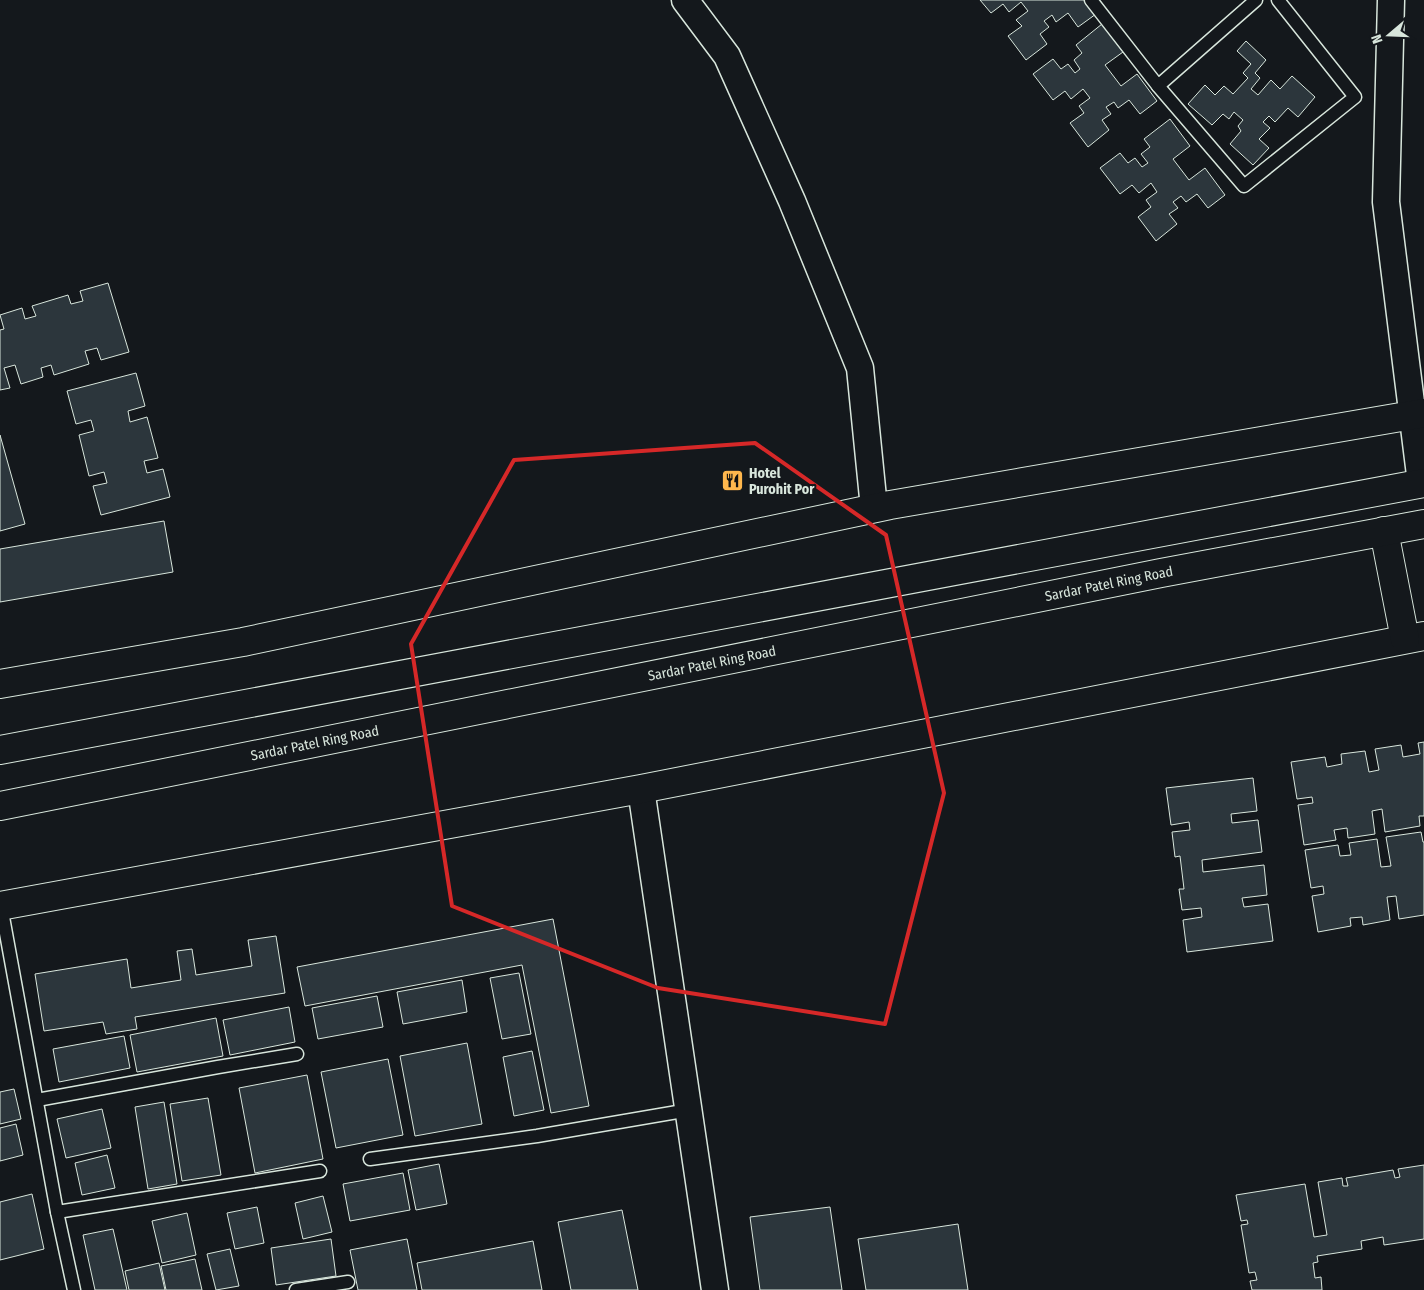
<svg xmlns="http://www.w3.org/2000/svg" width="1424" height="1290" font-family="'Fira Sans Condensed',sans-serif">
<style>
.building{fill:#2c363c;stroke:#d8e6dc}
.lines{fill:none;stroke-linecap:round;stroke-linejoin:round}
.lane-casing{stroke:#d8e6dc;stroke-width:15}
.street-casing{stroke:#d8e6dc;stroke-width:29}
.secondary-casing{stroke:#d8e6dc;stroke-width:30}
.highway-casing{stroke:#d8e6dc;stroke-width:30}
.lane{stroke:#14181c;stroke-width:12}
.street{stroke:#14181c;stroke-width:26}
.secondary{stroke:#14181c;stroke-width:28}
.highway{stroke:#14181c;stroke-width:28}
.marked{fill:none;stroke:#d62828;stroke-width:4;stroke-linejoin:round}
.labels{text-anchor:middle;stroke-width:4;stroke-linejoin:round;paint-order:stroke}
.poi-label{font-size:14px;font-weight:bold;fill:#d8e6dc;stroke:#14181c;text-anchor:start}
.street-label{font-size:14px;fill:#d8e6dc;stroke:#14181c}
</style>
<rect width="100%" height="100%" fill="#14181c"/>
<g class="building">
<polygon points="980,0 1085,0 1096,14 1078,27 1068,13 1056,22 1052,15 1044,21 1049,27 1040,34 1047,44 1026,60 1008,36 1022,26 1016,20 1028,11 1021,2 1009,12 1003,4 991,13"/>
<polygon points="1102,24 1123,52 1105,65 1121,86 1137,74 1157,101 1140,114 1129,100 1118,108 1114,102 1106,107 1111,114 1102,120 1109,130 1088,147 1070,123 1084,113 1079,106 1090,98 1083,89 1071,99 1065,91 1053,100 1033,74 1053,59 1061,69 1068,64 1075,73 1080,69 1074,60 1082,53 1076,45"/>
<polygon points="1246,41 1266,60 1255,73 1260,78 1251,89 1258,95 1271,80 1280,89 1292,76 1315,97 1298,117 1288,108 1275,122 1269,116 1263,122 1270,128 1259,139 1269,148 1253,165 1230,144 1241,131 1238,126 1243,120 1234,112 1229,119 1223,114 1212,125 1188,104 1205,85 1215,95 1224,86 1233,94 1248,78 1243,73 1251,64 1237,51"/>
<polygon points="1170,119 1190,146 1173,159 1189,180 1205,168 1225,195 1208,208 1197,194 1186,202 1181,196 1173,202 1178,208 1169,214 1177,224 1156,241 1138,217 1151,207 1146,200 1157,192 1151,183 1139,193 1132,185 1120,194 1100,168 1120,153 1128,163 1135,158 1142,167 1148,163 1141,154 1150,147 1144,139"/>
<polygon points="108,283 129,352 101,360 97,348 85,351 89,364 54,375 51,365 41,368 43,377 21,384 15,365 4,368 10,388 0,390 0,330 4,329 0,315 22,308 25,319 36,316 32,306 68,295 71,304 83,301 80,291"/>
<polygon points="136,373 145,406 128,411 130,422 147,417 158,458 144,461 147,473 163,469 170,497 101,515 93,486 107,483 104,472 89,476 79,435 94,431 91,420 76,424 67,391"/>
<polygon points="0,435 25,524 0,531"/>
<polygon points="164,521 173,572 0,602 0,549"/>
<polygon points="1424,742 1424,816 1419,816 1420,826 1385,832 1382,809 1372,811 1375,834 1348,838 1347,828 1334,830 1336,840 1304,845 1298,805 1313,803 1312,797 1297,799 1291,762 1325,757 1327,767 1342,764 1341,754 1365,751 1369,772 1379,770 1375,749 1401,745 1403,757 1420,754 1418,743"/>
<polygon points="1253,778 1257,811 1231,814 1232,823 1258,820 1262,852 1202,860 1203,872 1264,865 1267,895 1242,898 1244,907 1268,904 1273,941 1187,952 1183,920 1202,917 1201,908 1182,910 1179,889 1184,889 1180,856 1175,857 1172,832 1190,830 1189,822 1171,825 1166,788"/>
<polygon points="1421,832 1423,842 1424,842 1424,915 1399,919 1396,896 1387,897 1390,920 1363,925 1362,917 1350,918 1351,926 1318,932 1312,896 1324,894 1323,886 1311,888 1305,850 1338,845 1340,856 1351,855 1349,843 1377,839 1381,867 1391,866 1386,837"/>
<polygon points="553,919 589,1106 551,1113 522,965 305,1006 297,967"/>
<polygon points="276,936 285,993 135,1017 137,1029 106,1034 103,1022 44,1031 35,974 127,959 131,988 181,980 177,951 192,949 196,975 252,966 248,940"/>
<polygon points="519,973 531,1034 502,1039 490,978"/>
<polygon points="462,980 467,1012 403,1024 397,992"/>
<polygon points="377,996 383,1027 318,1039 312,1008"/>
<polygon points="289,1007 295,1042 230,1055 223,1020"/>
<polygon points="216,1018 223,1056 137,1072 130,1035"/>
<polygon points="124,1036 130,1068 59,1082 53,1049"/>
<polygon points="467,1043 482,1124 415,1136 400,1056"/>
<polygon points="532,1051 544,1110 514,1116 503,1057"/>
<polygon points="388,1059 403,1135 336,1148 321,1072"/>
<polygon points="307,1075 323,1159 255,1173 239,1088"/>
<polygon points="14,1089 21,1119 0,1124 0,1092"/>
<polygon points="208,1098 221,1175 182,1181 170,1104"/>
<polygon points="164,1102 177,1184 148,1189 135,1107"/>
<polygon points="102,1109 111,1148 66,1158 57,1119"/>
<polygon points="16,1124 23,1155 0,1161 0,1128"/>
<polygon points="107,1155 115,1188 82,1195 75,1163"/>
<polygon points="439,1164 447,1204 416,1210 408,1170"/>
<polygon points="1424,1165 1424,1239 1384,1245 1383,1237 1361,1241 1362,1249 1317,1256 1318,1262 1313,1263 1315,1278 1321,1277 1322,1290 1252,1290 1250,1281 1257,1280 1255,1272 1249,1273 1241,1225 1248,1224 1247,1220 1241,1221 1236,1195 1305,1184 1314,1237 1327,1235 1318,1182 1342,1178 1343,1186 1348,1186 1346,1178 1393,1170 1395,1178 1400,1177 1398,1169"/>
<polygon points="403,1173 410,1210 350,1221 343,1184"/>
<polygon points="32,1194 44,1249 0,1260 0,1202"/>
<polygon points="323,1196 332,1232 303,1239 295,1203"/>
<polygon points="257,1207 264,1243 235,1249 227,1213"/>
<polygon points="830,1207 842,1290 760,1290 750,1217"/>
<polygon points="622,1210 638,1290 571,1290 558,1222"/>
<polygon points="187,1213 196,1255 162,1263 152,1221"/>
<polygon points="958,1224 968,1290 866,1290 858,1239"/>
<polygon points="113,1229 127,1290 95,1290 83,1235"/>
<polygon points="331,1239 336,1276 276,1285 271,1248"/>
<polygon points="407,1239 417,1290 358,1290 350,1250"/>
<polygon points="533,1241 542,1290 422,1290 417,1263"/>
<polygon points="230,1249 239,1286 216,1290 207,1254"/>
<polygon points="195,1259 202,1290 166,1290 161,1266"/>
<polygon points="159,1263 165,1290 129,1290 125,1271"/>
</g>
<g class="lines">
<defs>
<g id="lane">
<polyline points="1091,0 1158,86 1256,0"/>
<polyline points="1158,86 1244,186 1355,97 1278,0"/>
<polyline points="1,906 57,1212 74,1290"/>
<polyline points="37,1100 218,1067 297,1054"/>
<polyline points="370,1159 537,1136 689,1110"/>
<polyline points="57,1212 320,1171"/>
<polyline points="296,1290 348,1282"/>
</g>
<g id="street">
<polyline points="685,0 727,56 792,201 860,368 874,508"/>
<polyline points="1391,0 1386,202 1421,483"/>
<polyline points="641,789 715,1290"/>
</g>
<g id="secondary">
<polyline points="0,684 243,642 890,505 1424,413"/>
<polyline points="0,906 641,789 1424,636"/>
</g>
<g id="highway">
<polyline points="1384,531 1405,639"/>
<polyline points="0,750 1424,483"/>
<path id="s1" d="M0 806 1161 573 1424 524"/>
</g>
</defs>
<use href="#lane" class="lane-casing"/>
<use href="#street" class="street-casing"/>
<use href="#secondary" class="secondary-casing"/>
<use href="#highway" class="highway-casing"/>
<use href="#lane" class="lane"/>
<use href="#street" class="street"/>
<use href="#secondary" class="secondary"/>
<use href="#highway" class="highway"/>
</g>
<path class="marked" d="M755 443 886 535 944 793 885 1024 658 988 452 906 411 644 514 460Z"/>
<defs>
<symbol id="restaurant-square" viewBox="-11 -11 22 22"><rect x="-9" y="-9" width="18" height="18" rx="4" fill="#ffb74d" stroke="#14181c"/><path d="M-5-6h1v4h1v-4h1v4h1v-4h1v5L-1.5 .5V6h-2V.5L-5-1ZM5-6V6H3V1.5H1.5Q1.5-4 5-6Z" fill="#111"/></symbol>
</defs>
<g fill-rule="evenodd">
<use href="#restaurant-square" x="720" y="468" width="25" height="25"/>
</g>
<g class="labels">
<g class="poi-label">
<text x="749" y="478">Hotel<tspan x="749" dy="16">Purohit Por</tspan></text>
</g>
<g class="street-label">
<text dy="5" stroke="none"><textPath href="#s1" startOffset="1131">Sardar Patel Ring Road</textPath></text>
<text dy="5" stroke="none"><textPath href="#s1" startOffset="726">Sardar Patel Ring Road</textPath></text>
<text dy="5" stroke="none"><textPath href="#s1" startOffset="321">Sardar Patel Ring Road</textPath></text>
</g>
</g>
<g transform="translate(1389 35) rotate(251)" stroke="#14181c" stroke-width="4" paint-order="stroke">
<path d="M0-4L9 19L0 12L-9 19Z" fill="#d8e6dc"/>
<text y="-8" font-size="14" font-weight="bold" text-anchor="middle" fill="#d8e6dc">N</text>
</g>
</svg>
